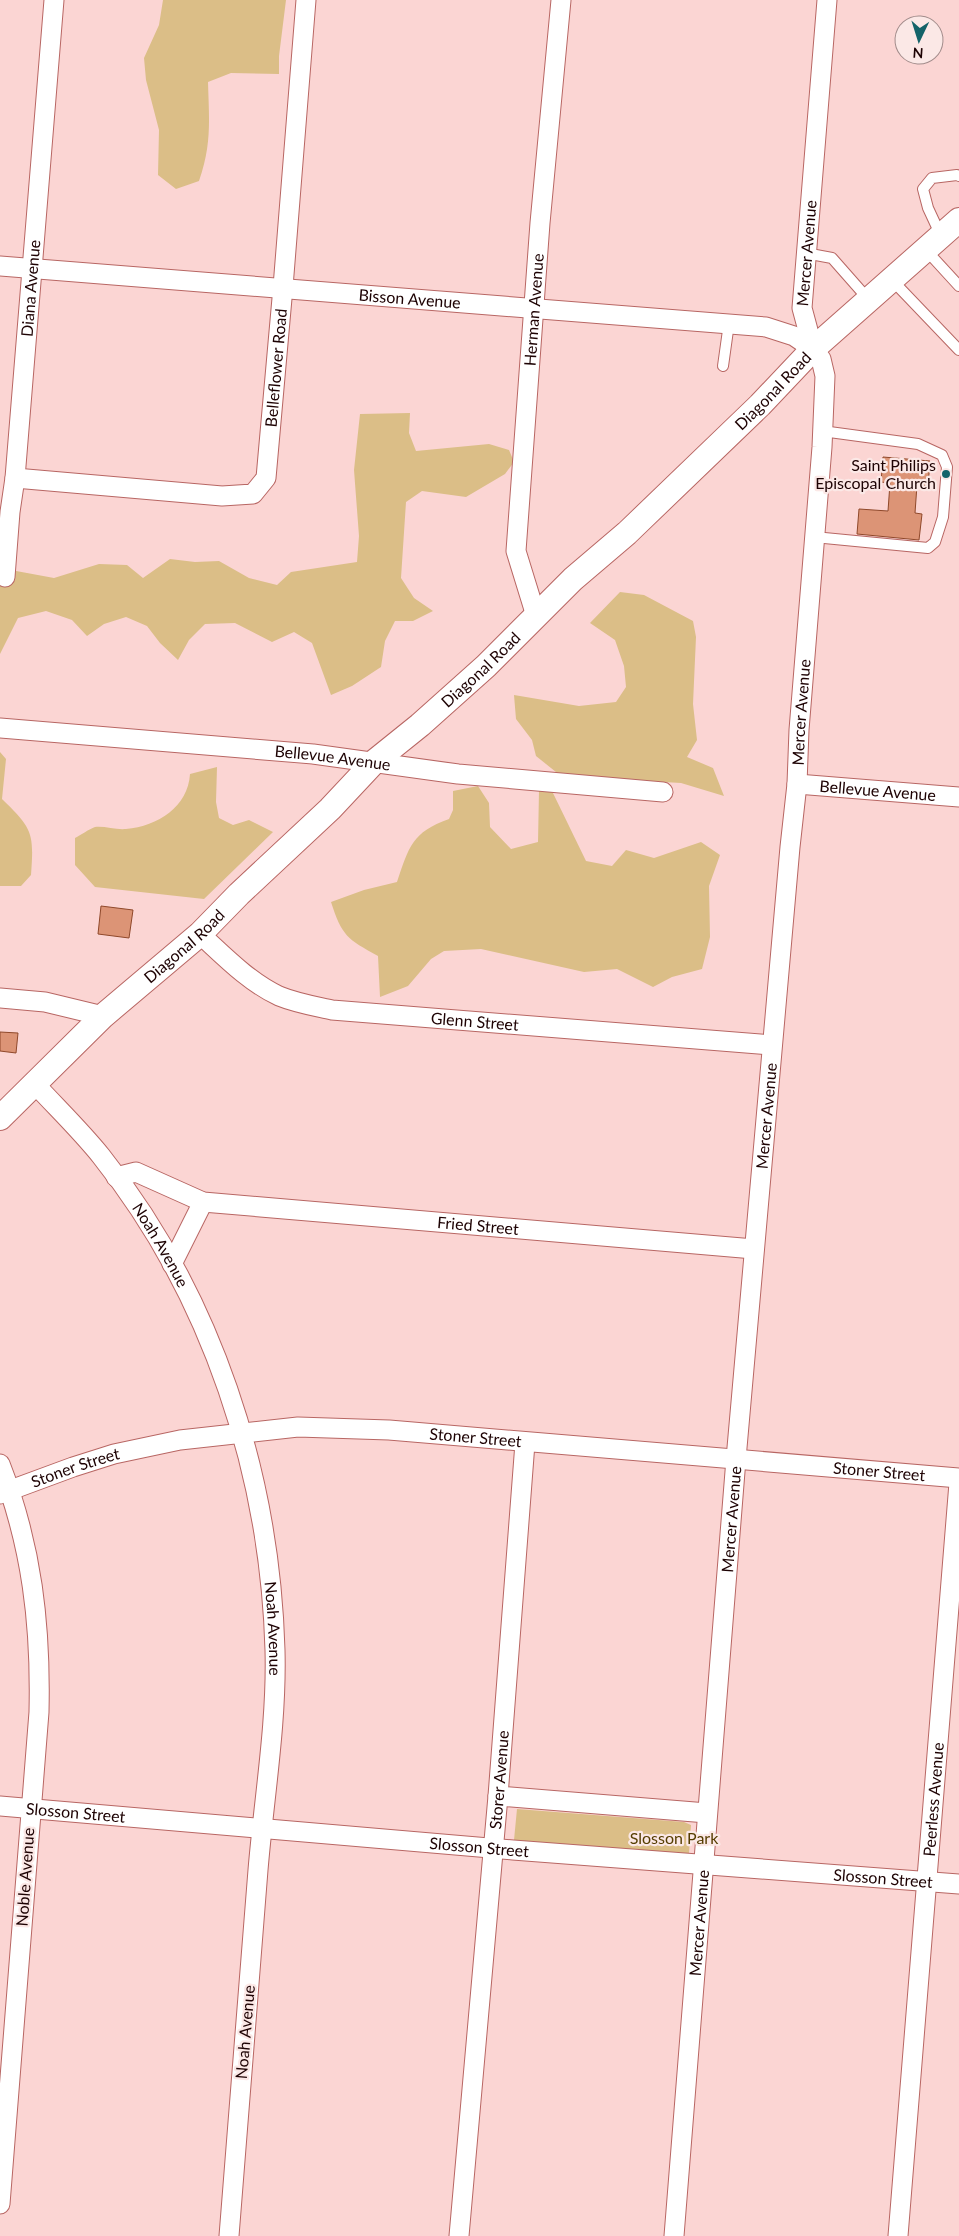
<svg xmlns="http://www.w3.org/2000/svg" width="959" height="2236" font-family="Lato,sans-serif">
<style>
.green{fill:#dbbe87}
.building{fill:#dc9476;stroke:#8f482a}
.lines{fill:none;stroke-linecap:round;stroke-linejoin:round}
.service-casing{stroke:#b86663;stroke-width:12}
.minor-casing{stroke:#b86663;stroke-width:21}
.tertiary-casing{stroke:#b86663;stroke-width:26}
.service{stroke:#fff;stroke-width:10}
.minor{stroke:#fff;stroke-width:19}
.tertiary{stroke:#fff;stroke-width:24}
.poi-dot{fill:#146369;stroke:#fbe8e6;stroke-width:2}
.labels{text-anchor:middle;stroke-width:4.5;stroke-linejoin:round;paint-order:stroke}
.street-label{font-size:16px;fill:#1d0203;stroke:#fbe8e6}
.poi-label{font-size:16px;fill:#1d0203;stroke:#fbe8e6;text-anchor:end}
.park-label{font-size:16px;fill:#553d01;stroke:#fbe8e6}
</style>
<rect width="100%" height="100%" fill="#fbd5d3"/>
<g class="green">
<path d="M163 0H286L279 56V74L231 73 208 82C209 119 212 144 199 181L176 189 158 175 159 130 146 80 144 58 159 25Z"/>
<polygon points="410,413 409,433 416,451 489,444 509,450 514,462 505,474 466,497 422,491 406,502 401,578 414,598 433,611 413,621 395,621 385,641 381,667 352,686 331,695 312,643 294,632 272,642 235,623 205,624 189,640 178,660 160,643 147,626 126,617 104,624 87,636 72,620 46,611 18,618 0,654 0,568 54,578 99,564 127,565 143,578 170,559 195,562 219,561 249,578 277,585 291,572 357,562 359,536 354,470 360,414"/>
<polygon points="620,592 644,595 693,621 696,637 693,704 697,740 687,757 713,768 724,796 681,783 561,776 536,756 532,740 516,719 514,695 579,706 616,702 626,687 624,666 615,640 590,623"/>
<path d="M0 752 6 759 2 799C33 829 34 833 31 875L21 886H0Z"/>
<path d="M217 767 216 802 219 818 233 825 249 820 273 832 204 899 95 887 75 865V838C81 835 89 829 95 827 105 826 116 830 126 829 158 826 188 807 190 774Z"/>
<path d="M478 786 489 803 490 827 511 849 538 842 539 791H552L586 861 612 866 626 850 654 858 701 842 720 855 709 886 710 937 702 969 672 977 653 987 617 969 584 972 481 949 444 951 431 959 408 986 380 997 378 956C347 939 342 936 331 902L364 890 397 882C409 847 412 832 449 819L453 810V791Z"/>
<polygon points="517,1809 684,1822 691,1825 689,1853 675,1854 514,1840"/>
</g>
<g class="building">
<polygon points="883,457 930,461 928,486 917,485 915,513 922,514 919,540 857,534 859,509 888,511 890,483 881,482"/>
<polygon points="101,906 133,910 129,938 98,934"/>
<polygon points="0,1032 18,1033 16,1053 0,1051"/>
</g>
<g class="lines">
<defs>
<g id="service">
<polyline points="941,236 928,208 923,189 932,178 957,175 959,176"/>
<polyline points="926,250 959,286"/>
<polyline points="805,253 832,258 869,300"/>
<polyline points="892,280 959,350"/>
<polyline points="723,366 729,323"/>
<polyline points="814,537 928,548 935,542 943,517 947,467 942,455 918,444 822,431"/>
</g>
<g id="minor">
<path id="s1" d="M0 266 766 327 794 336 813 349"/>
<path id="s2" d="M15 478 222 496 253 494 266 478 283 287 306 0"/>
<path id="s3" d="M5 577 10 512 15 478 54 0"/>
<path id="s4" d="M536 616 516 551 540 223 561 0"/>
<path id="s5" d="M0 728 313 754 458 774 663 792"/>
<path id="s6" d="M797 784 959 797"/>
<path id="s7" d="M200 934C224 956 249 982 279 996 296 1003 314 1006 332 1010L772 1045"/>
<polyline points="0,998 45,1002 103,1016"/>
<path id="s8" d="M35 1084C57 1108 81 1131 101 1156 212 1295 270 1474 275 1650 277 1723 264 1797 258 1870 249 1992 239 2114 229 2236"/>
<path id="s9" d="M116 1177 136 1172 203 1202 754 1249"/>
<polyline points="172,1264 203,1202"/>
<path d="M0 1464C32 1546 41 1625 39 1712L0 2204"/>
<path id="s10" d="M0 1494 73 1467 114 1454 180 1440 298 1427 389 1430 959 1478"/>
<polyline points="498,1796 707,1813"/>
<path id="s11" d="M0 1806 513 1850 959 1884"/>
<path id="s12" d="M459 2236 498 1796 525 1443"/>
<path id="s13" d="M674 2236 736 1459 790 847 797 784 799 730 822 447 825 376 821 359 813 349 802 308 827 0"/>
<path id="s14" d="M898 2236 959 1483"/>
</g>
<g id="tertiary">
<path id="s15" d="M0 1118 103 1016 200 934 239 894 330 809 374 762 420 725 486 666 573 579 627 533 760 405 813 349 959 220"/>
</g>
</defs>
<use href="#service" class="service-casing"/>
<use href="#minor" class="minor-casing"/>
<use href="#tertiary" class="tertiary-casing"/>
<use href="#service" class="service"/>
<use href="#minor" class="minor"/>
<use href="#tertiary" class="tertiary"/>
</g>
<circle class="poi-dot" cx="946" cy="474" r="5"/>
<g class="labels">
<g class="street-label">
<text dy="6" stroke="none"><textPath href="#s13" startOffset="1994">Mercer Avenue</textPath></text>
<text dy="6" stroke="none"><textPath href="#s3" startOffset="290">Diana Avenue</textPath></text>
<text dy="6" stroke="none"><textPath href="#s1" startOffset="411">Bisson Avenue</textPath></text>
<text dy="6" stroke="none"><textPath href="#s4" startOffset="310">Herman Avenue</textPath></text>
<text dy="6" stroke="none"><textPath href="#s2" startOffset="370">Belleflower Road</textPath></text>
<text dy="6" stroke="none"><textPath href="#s15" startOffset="1062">Diagonal Road</textPath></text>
<text dy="6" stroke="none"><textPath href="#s15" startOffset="658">Diagonal Road</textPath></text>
<text dy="6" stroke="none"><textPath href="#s13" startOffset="1529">Mercer Avenue</textPath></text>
<text dy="6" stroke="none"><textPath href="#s5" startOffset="334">Bellevue Avenue</textPath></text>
<text dy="6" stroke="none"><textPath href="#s6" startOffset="81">Bellevue Avenue</textPath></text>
<text dy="6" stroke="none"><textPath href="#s15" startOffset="252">Diagonal Road</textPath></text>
<text dy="6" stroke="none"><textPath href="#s7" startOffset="299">Glenn Street</textPath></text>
<text dy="6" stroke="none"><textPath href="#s13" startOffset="1124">Mercer Avenue</textPath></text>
<text dy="6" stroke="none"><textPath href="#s9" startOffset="370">Fried Street</textPath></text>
<text dy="6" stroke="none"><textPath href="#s8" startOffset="205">Noah Avenue</textPath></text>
<text dy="6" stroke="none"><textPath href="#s10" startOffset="485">Stoner Street</textPath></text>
<text dy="6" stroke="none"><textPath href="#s10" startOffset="80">Stoner Street</textPath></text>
<text dy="6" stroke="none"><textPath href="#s10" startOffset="890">Stoner Street</textPath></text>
<text dy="6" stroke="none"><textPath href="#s13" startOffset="719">Mercer Avenue</textPath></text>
<text dy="6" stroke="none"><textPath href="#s8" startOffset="609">Noah Avenue</textPath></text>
<text dy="6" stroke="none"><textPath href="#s12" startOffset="458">Storer Avenue</textPath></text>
<text dy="6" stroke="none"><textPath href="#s14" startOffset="438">Peerless Avenue</textPath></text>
<text dy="6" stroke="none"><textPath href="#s11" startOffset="76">Slosson Street</textPath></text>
<text dy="6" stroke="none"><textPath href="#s11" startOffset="481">Slosson Street</textPath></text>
<text transform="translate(25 1877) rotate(-86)" y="6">Noble Avenue</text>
<text dy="6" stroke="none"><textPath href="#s11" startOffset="886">Slosson Street</textPath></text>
<text dy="6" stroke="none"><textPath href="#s13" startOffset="314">Mercer Avenue</textPath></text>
<text transform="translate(245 2032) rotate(-85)" y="6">Noah Avenue</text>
</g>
<g class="poi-label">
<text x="936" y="471">Saint Philips<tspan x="936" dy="18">Episcopal Church</tspan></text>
</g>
<g class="park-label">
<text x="674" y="1844">Slosson Park</text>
</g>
</g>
<g transform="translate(919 40) rotate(184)"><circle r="24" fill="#fbe8e6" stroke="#a28c8b"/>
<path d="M0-4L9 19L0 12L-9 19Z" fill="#146369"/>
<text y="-8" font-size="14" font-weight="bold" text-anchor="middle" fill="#1d0203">N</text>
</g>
</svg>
